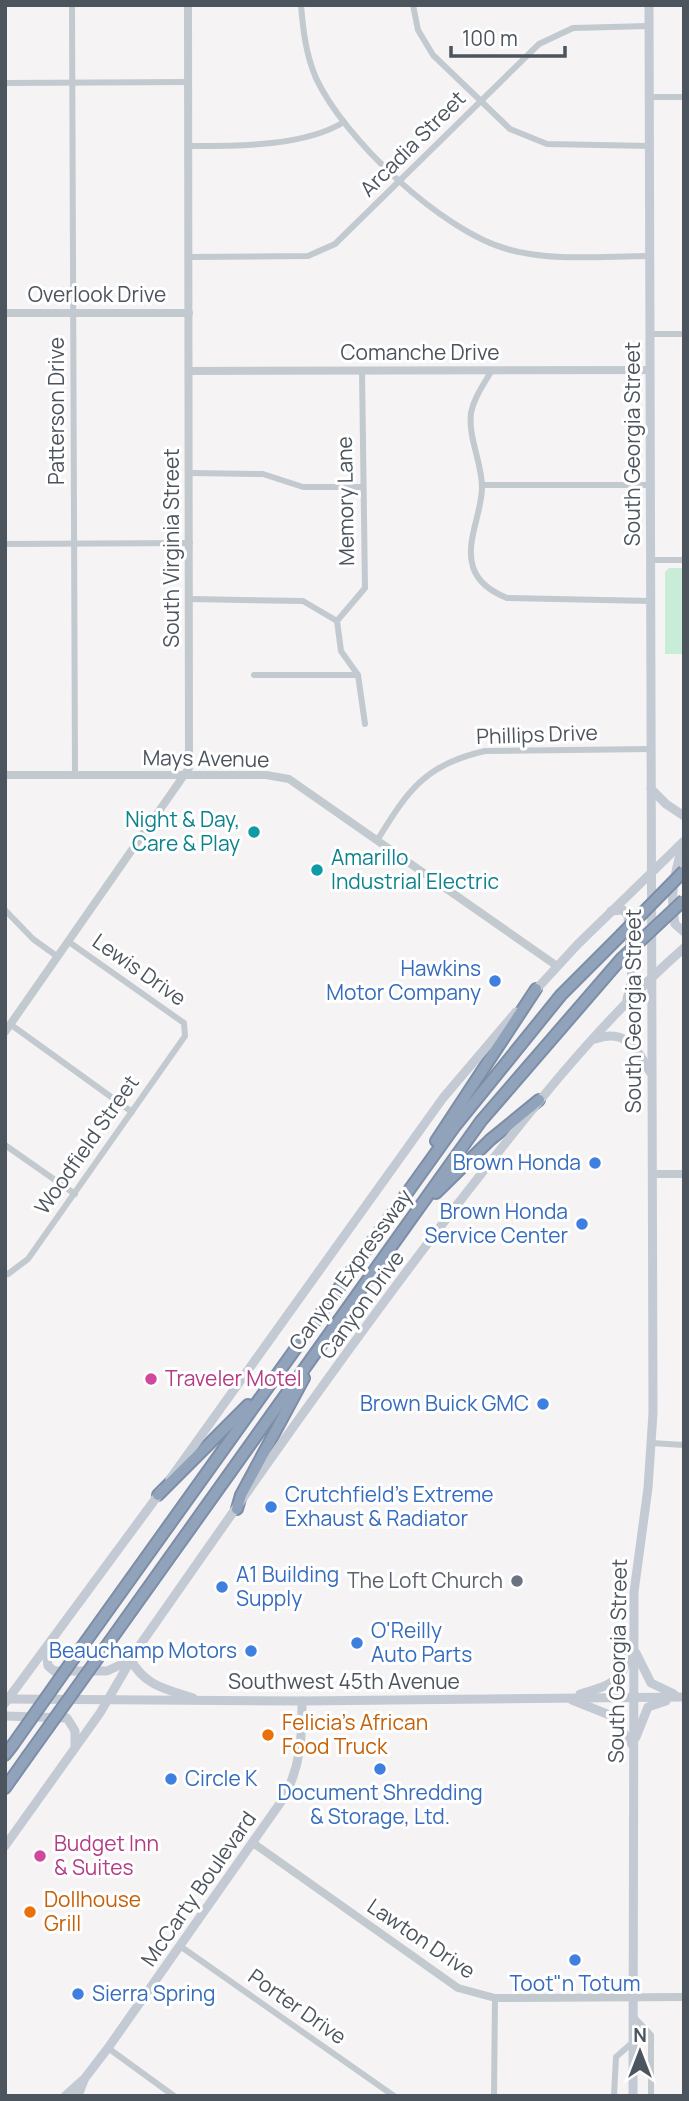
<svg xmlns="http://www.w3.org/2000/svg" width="689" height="2101" font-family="Manrope,sans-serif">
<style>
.green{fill:#c8ecd8}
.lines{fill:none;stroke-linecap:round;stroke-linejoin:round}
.motorway-casing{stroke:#7c8da7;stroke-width:14}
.minor{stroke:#c2c9cf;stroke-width:6}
.tertiary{stroke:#c2c9cf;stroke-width:8}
.secondary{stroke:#c3cad3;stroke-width:9}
.motorway{stroke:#91a2bb;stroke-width:10}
.motorway-bridge-casing{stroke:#7c8da7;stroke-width:14;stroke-linecap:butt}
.motorway-bridge{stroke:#91a2bb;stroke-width:10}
.culture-dot{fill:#0f9aa8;stroke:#fff;stroke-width:2.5}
.shop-dot{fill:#3f7fe0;stroke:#fff;stroke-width:2.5}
.hotel-dot{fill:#d1479c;stroke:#fff;stroke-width:2.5}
.worship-dot{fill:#6b7280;stroke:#fff;stroke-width:2.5}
.food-dot{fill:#e8710a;stroke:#fff;stroke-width:2.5}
.labels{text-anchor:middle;stroke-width:6;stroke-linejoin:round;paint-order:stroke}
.street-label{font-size:21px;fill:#4c545e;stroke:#fff}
.culture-label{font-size:21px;fill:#0d838f;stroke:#fff;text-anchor:end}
.shop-label{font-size:21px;fill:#366cbe;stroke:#fff;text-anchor:end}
.hotel-label{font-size:21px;fill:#b23c85;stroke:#fff;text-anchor:start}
.worship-label{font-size:21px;fill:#5b616d;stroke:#fff;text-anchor:end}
.food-label{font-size:21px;fill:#c56008;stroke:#fff;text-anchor:start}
</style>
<rect width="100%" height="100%" fill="#f5f3f3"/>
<polygon class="green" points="669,568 684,568 684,654 665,654 665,572"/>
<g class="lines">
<defs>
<g id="motorway">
<polyline points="436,1141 536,989"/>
<polyline points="436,1193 490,1140 539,1100"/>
<polyline points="158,1495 248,1405"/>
<polyline points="237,1509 241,1495 304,1378"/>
<polyline points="79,1651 455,1126 561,995 621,935"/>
<polyline points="95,1662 481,1121 621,959"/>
<polyline points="5,1755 12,1746"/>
<polyline points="5,1788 27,1757"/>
</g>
</defs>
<use href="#motorway" class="motorway-casing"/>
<g class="minor">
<polyline points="72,5 75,775"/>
<path d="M301 5C303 30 306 55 316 78 344 139 442 231 507 249 553 262 602 256 650 256"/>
<polyline points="413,5 418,30 433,55 510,129 547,144 650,146"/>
<polyline points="5,83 188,82"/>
<polyline points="650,97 684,97"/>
<path d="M189 146C236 146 303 147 344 122"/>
<polyline points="190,257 308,256 335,244 539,44 573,28 649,26"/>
<polyline points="650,334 684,334"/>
<path d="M492 370C484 384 474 397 471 413 468 438 482 463 482 487 482 513 465 542 473 567 478 583 492 592 507 598L651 601"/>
<polyline points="190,473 263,474 303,487 363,487"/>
<polyline points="482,485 651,485"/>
<polyline points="5,544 190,543"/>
<polyline points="651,560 684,560"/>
<polyline points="190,599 303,601 337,621 365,588 362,371"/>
<polyline points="337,621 341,651 358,675 365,724"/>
<polyline points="254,675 358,675"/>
<path d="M378 839C408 790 426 764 485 751L651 749"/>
<polyline points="5,910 33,939 58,957"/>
<polyline points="10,1024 132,1112"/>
<polyline points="5,1145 75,1194"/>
<polyline points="8,1274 28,1259 185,1036 184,1023 69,942"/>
<polyline points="651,1443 684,1445"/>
<polyline points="180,1946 394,2096"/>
<polyline points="633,2016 651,2035 651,2096"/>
<polyline points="108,2048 174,2096"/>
<polyline points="494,2096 495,1998"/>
<polyline points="614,2096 616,2057 633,2042"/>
</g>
<g class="tertiary">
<polyline points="5,313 189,313"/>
<polyline points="189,371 650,370"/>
<polyline points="5,775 266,775 289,779 557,966"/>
<polyline points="5,1032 189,768 188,5"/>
<polyline points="652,1174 684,1174"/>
<polyline points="253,1843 458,1988 495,1998 684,1997"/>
</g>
<g class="secondary">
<polyline points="651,789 666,804 684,816"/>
<path d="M683 844C675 872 669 895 675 924L684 932"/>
<polyline points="611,911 623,910 628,915 632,979 627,999"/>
<polyline points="532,994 578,944 684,841"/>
<path d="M595 1039C625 1028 637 1048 650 1072"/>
<polyline points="170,1479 443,1098 516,1012"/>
<path d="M46 1650 48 1666 54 1671H107L131 1660C145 1686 166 1689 193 1698"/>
<polyline points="636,1653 651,1683 674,1694"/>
<path d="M580 1694C606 1687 624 1682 629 1653"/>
<polyline points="7,1699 302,1701 684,1697"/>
<polyline points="572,1700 612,1716 633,1746"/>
<polyline points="5,1703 162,1490"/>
<polyline points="5,1716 67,1718 75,1731 75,1746"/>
<polyline points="636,1737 648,1707 666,1701"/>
<path d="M5 1846 100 1713 138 1648C240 1502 342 1355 450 1214 522 1121 595 1026 684 948"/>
<path d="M65 2096 85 2078 108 2048 283 1799C301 1767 302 1737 302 1701"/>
<polyline points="78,2096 84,2080"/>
<polyline points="633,2096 634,1592 648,1488 653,1413 649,5"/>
</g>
<use href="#motorway" class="motorway"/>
<defs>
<g id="motorway-bridge">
<polyline points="621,935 684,871"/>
<polyline points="621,959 684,900"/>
<polyline points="12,1746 79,1651"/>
<polyline points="27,1757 95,1662"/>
</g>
</defs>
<use href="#motorway-bridge" class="motorway-bridge-casing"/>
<use href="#motorway-bridge" class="motorway-bridge"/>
</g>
<g class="culture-dot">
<circle cx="254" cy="832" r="7"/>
<circle cx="317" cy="870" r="7"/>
</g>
<g class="shop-dot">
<circle cx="495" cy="981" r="7"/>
<circle cx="595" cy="1163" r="7"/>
<circle cx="582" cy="1224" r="7"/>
<circle cx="543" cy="1404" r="7"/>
<circle cx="271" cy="1507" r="7"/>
<circle cx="222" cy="1587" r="7"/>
<circle cx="357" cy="1643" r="7"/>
<circle cx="251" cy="1651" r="7"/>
<circle cx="380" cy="1769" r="7"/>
<circle cx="171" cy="1779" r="7"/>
<circle cx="575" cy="1960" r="7"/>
<circle cx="78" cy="1994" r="7"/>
</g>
<g class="hotel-dot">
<circle cx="151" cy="1379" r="7"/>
<circle cx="40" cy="1856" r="7"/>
</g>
<circle class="worship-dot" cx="517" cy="1581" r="7"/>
<g class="food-dot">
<circle cx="268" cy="1735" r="7"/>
<circle cx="30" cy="1912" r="7"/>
</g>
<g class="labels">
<g class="street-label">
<text transform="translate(413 144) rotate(-45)" y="7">Arcadia Street</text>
<text x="97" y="302">Overlook Drive</text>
<text x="420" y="360">Comanche Drive</text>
<text transform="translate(57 411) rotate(-90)" y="7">Patterson Drive</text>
<text transform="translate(633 444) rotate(-90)" y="7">South Georgia Street</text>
<text transform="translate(346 501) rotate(-91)" y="7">Memory Lane</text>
<text transform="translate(172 548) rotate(-90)" y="7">South Virginia Street</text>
<text transform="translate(537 735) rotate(-2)" y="7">Phillips Drive</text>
<text transform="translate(206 759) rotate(1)" y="7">Mays Avenue</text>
<text transform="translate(139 970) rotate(35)" y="7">Lewis Drive</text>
<text transform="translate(634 1011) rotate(-90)" y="7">South Georgia Street</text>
<text transform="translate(87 1145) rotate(-55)" y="7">Woodfield Street</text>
<text transform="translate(351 1270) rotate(-54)" y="7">Canyon Expressway</text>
<text transform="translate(362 1305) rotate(-54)" y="7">Canyon Drive</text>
<text transform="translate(618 1661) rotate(-89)" y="7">South Georgia Street</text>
<text x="344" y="1689">Southwest 45th Avenue</text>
<text transform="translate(199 1889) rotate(-55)" y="7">McCarty Boulevard</text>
<text transform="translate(421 1939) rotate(34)" y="7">Lawton Drive</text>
<text transform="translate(297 2007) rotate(35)" y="7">Porter Drive</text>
</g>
<g class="culture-label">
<text x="240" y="827">Night &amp; Day,<tspan x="240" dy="24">Care &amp; Play</tspan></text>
<text x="331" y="865" text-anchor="start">Amarillo<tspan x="331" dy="24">Industrial Electric</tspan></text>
</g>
<g class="shop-label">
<text x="481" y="976">Hawkins<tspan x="481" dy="24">Motor Company</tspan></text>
<text x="581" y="1170">Brown Honda</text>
<text x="568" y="1219">Brown Honda<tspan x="568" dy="24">Service Center</tspan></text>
<text x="529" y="1411">Brown Buick GMC</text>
<text x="285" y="1502" text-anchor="start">Crutchfield's Extreme<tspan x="285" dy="24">Exhaust &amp; Radiator</tspan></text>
<text x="236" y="1582" text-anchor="start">A1 Building<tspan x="236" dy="24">Supply</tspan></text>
<text x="371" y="1638" text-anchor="start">O'Reilly<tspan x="371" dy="24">Auto Parts</tspan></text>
<text x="237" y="1658">Beauchamp Motors</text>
<text x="185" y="1786" text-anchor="start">Circle K</text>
<text x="380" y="1800" text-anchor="middle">Document Shredding<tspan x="380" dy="24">&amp; Storage, Ltd.</tspan></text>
<text x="575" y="1991" text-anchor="middle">Toot"n Totum</text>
<text x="92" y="2001" text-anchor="start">Sierra Spring</text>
</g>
<g class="hotel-label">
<text x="165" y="1386">Traveler Motel</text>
<text x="54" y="1851">Budget Inn<tspan x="54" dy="24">&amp; Suites</tspan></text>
</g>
<g class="worship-label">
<text x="503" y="1588">The Loft Church</text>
</g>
<g class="food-label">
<text x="282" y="1730">Felicia's African<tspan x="282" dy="24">Food Truck</tspan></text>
<text x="44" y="1907">Dollhouse<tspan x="44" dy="24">Grill</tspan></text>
</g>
</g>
<rect width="689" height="2101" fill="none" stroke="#4c545e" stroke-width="14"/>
<g transform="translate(640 2052)" stroke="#ffffff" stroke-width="5" paint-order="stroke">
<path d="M0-5L12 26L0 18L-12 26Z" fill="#4c545e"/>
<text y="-10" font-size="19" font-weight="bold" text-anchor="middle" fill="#4c545e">N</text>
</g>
<path d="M451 46v10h114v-10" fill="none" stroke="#4c545e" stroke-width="3.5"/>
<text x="462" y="46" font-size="21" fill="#4c545e" stroke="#ffffff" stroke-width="5" paint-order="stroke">100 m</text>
</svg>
